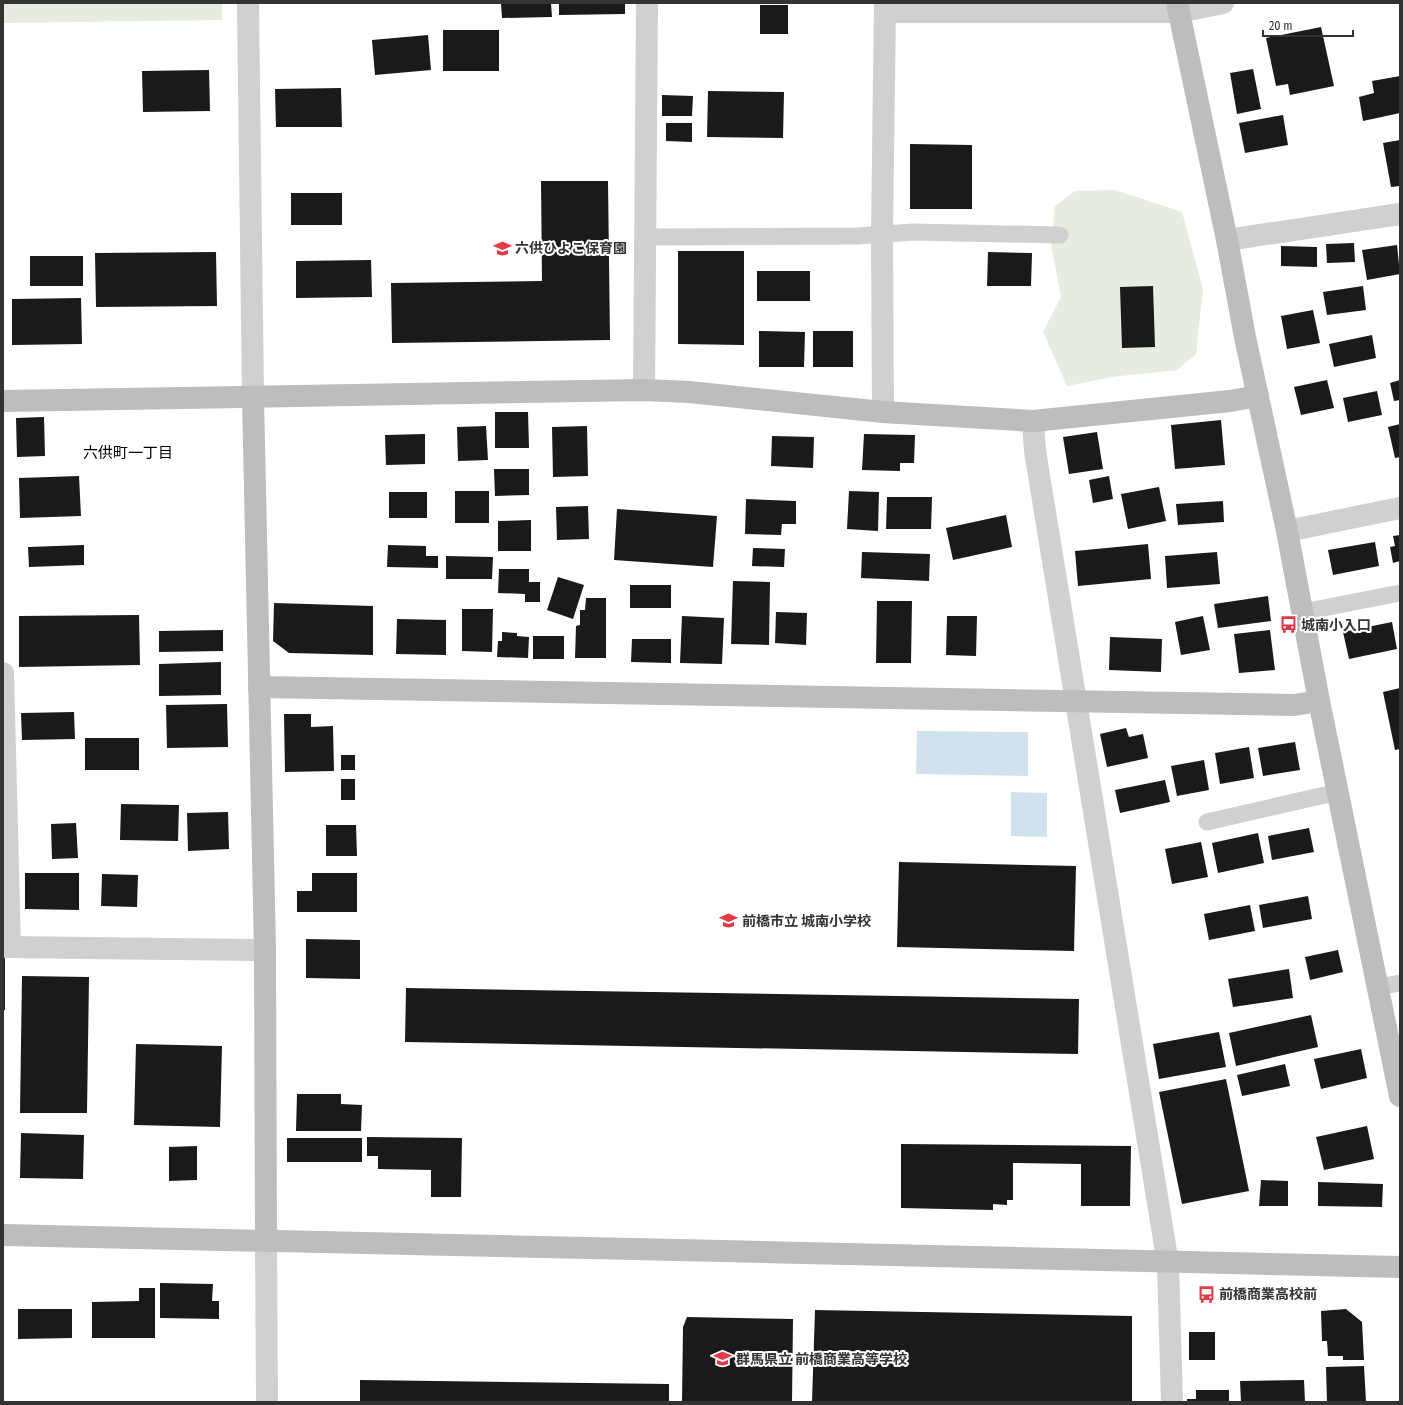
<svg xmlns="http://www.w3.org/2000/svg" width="1403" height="1405" font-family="'Fira Sans Condensed','Noto Sans JP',sans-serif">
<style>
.green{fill:#e6ecdf}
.water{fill:#cfe2ee}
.building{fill:#1a1a1a}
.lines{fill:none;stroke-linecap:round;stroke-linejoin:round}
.lane{stroke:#d0d0d0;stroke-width:17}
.street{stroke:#d0d0d0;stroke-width:22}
.secondary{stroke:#bdbdbd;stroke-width:22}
.labels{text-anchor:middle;stroke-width:4;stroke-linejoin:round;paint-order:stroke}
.poi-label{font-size:14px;font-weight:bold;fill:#333;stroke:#fff;text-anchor:start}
.neighbourhood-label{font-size:15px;fill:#000;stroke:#fff}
</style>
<rect width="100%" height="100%" fill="#fff"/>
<g class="green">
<polygon points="3,3 222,3 222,20 3,23"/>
<polygon points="1115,190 1182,212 1203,289 1196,354 1177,370 1112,377 1067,386 1043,332 1061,297 1051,244 1055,206 1075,191"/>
</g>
<g class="water">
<polygon points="917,731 1028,732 1028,776 916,774"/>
<polygon points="1011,792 1047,793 1047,837 1011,836"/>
</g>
<g class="building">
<polygon points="501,3 551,3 552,17 502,18"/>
<polygon points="559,3 625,3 625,14 559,15"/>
<rect x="760" y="5" width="28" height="29"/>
<polygon points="1321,27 1334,86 1290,95 1288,84 1276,86 1266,38"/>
<rect x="443" y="30" width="56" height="41"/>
<polygon points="428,35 431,70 375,75 372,40"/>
<polygon points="1253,69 1261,109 1237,114 1230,73"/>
<polygon points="209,70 210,111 143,112 142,71"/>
<polygon points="1400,76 1400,113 1363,121 1359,97 1374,93 1372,81"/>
<polygon points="341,88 342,127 276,127 275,89"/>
<polygon points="708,91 784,92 783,138 707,137"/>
<polygon points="662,95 693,96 692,116 662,116"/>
<polygon points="1283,115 1288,145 1245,153 1239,123"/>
<polygon points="666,123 692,123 692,142 666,141"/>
<polygon points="1400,140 1400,186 1391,187 1383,143"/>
<polygon points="910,144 972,145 972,209 910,209"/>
<polygon points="541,181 608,181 610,340 392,343 391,283 542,281"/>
<rect x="291" y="193" width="51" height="32"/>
<polygon points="1354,243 1355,262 1327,263 1326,244"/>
<polygon points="1397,245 1400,274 1367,280 1362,250"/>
<polygon points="1281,246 1317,247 1317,267 1281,266"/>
<polygon points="678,251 744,251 744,345 678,344"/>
<polygon points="216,252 217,306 96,307 95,253"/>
<polygon points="988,252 1032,253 1031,286 987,286"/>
<rect x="30" y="256" width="53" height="30"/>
<polygon points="371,260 372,297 296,298 296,261"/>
<rect x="757" y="271" width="53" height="30"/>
<polygon points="1153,286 1155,347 1122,348 1120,287"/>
<polygon points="1363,286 1366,310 1327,315 1323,292"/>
<polygon points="81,298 82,344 12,345 12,299"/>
<polygon points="1313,310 1320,343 1287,349 1281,316"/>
<polygon points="759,331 805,332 804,367 759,367"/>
<rect x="813" y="331" width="40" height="36"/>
<polygon points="1372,335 1376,358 1334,367 1329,344"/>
<polygon points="1327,380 1334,408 1301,415 1294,387"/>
<polygon points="1400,380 1400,400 1394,401 1390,383"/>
<polygon points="1377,391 1382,415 1348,422 1343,398"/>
<polygon points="495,412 528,412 529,448 495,448"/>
<polygon points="44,417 45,456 17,457 16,418"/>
<polygon points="1221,420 1225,465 1175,469 1171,425"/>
<polygon points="1400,424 1400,457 1395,458 1388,427"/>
<polygon points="486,426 488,460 458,461 457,427"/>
<polygon points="587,426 588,476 553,477 552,427"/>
<polygon points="1097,432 1103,469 1069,474 1063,437"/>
<polygon points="425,434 425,464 386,465 385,435"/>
<polygon points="864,434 915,435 914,463 900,463 900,471 862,470"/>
<polygon points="772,436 814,437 813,468 771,466"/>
<polygon points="494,469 529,469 529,495 495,496"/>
<polygon points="79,476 81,516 20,518 19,478"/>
<polygon points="1109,476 1113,499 1093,503 1089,480"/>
<polygon points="1159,487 1166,521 1128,529 1121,494"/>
<rect x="455" y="491" width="34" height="32"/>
<polygon points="849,491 879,492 878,531 847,529"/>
<rect x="389" y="492" width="38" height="26"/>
<polygon points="887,497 932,497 931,529 886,529"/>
<polygon points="746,499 796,501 796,524 782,524 781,535 745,534"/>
<polygon points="1223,501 1224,522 1178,525 1176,504"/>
<polygon points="588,506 589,539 557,540 556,507"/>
<polygon points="617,509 717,516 713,567 614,560"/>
<polygon points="1006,515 1012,547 953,560 946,528"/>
<polygon points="531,520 531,551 498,551 498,521"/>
<polygon points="1400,535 1400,561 1393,563 1390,547 1395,546 1393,536"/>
<polygon points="1375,542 1379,566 1333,575 1328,550"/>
<polygon points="1148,544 1151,579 1078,586 1075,551"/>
<polygon points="84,545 84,565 29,567 28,547"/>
<polygon points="388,545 426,546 426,556 438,556 438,568 387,567"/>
<polygon points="753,548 785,549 784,567 752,566"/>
<polygon points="862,552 930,554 929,581 861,578"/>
<polygon points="1217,552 1220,584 1167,588 1165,556"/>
<polygon points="446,556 493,557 492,579 446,579"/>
<polygon points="499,569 529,569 529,582 540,582 540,602 525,602 525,594 498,593"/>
<polygon points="558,577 584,585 573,619 547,610"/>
<polygon points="733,581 770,582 769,645 731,644"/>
<rect x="630" y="585" width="41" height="23"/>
<polygon points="1268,596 1271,621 1218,628 1214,604"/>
<polygon points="586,598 606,598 606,658 575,658 576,626 580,625 580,610 585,610"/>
<polygon points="877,601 912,601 911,663 876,663"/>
<polygon points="274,603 373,606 373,655 289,653 273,641"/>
<polygon points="462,609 493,609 492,652 462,651"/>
<polygon points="776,612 807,613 806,645 775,643"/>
<polygon points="139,615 140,665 19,667 19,616"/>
<polygon points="682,616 724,618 722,664 680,663"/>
<polygon points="947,616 977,616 976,656 946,655"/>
<polygon points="1203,616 1210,650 1181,655 1175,622"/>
<polygon points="397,619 446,620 446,655 396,654"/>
<polygon points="1392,622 1397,649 1349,659 1343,632"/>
<polygon points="223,630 223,651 159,652 159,631"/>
<polygon points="1270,630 1275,670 1239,673 1234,634"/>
<polygon points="502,632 517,633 517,636 529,637 528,658 497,657 498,641 502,641"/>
<rect x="533" y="636" width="31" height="23"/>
<polygon points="1110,637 1162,639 1161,672 1109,670"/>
<polygon points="632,639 671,639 671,663 631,662"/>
<polygon points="221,662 221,695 159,696 159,664"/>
<polygon points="1400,688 1400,749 1395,750 1383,692"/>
<polygon points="227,704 228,747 167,748 166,705"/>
<polygon points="74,712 75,739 22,740 21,713"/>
<polygon points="284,714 311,714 311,727 333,726 334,771 285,772"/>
<polygon points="1126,728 1129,737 1143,734 1148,758 1107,767 1100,734"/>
<rect x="85" y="738" width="54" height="32"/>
<polygon points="1295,742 1300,770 1263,776 1258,748"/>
<polygon points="1249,747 1254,778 1220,784 1215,753"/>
<rect x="341" y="755" width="14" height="15"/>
<polygon points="1204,760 1209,790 1177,796 1171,766"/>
<rect x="341" y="779" width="14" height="21"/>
<polygon points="1165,780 1170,802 1120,813 1115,790"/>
<polygon points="121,804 179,805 178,841 120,840"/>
<polygon points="228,812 229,849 188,851 187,813"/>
<polygon points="76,823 78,858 52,859 51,824"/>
<polygon points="326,825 356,825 357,856 326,856"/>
<polygon points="1309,828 1314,852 1272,860 1268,836"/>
<polygon points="1258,833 1264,863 1218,873 1212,843"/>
<polygon points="1201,842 1208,877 1172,884 1165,849"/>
<polygon points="899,862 1076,866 1074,951 897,947"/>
<polygon points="25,873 79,873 79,910 25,909"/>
<polygon points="312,873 357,873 357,912 297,912 297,891 312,891"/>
<polygon points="102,874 138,875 137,907 101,906"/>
<polygon points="1308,896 1312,919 1263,928 1259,905"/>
<polygon points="1250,905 1255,931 1209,940 1204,914"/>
<polygon points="306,939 360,940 360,979 306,978"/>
<polygon points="1338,950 1343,972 1310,980 1305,957"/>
<rect x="3" y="955" width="2" height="55"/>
<polygon points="1289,969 1293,998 1233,1007 1228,979"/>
<polygon points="22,976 89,977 87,1113 20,1113"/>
<polygon points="406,988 1079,999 1078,1054 405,1042"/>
<polygon points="1311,1015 1318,1047 1236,1066 1229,1033"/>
<polygon points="1219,1032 1226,1067 1159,1079 1153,1044"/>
<polygon points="136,1044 222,1046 220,1127 134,1125"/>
<polygon points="1361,1049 1367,1078 1321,1089 1314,1059"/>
<polygon points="1285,1064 1290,1086 1242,1096 1237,1075"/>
<polygon points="1226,1079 1249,1191 1182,1204 1159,1092"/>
<polygon points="297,1094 341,1094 341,1104 362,1105 361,1131 296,1131"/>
<polygon points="1367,1126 1374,1159 1324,1170 1316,1137"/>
<polygon points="21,1133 84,1135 83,1179 20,1178"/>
<polygon points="367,1137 462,1138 461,1197 431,1197 431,1170 378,1169 378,1156 367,1156"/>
<rect x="287" y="1138" width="75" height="24"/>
<polygon points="901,1144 1131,1146 1130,1206 1081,1206 1081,1164 1013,1163 1013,1200 1007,1200 1007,1205 993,1204 993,1210 901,1208"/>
<polygon points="197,1146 197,1180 169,1181 169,1147"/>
<polygon points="1261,1180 1288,1181 1288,1206 1259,1206"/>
<polygon points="1318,1182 1383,1184 1382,1207 1318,1206"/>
<polygon points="160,1283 213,1284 212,1301 219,1301 219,1319 160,1318"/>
<polygon points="139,1288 155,1288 155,1338 92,1338 92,1302 139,1301"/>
<polygon points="18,1309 72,1309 72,1338 18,1339"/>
<polygon points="1346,1309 1362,1322 1364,1360 1343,1360 1343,1356 1328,1356 1327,1341 1322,1341 1321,1311"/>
<polygon points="815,1310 1132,1316 1132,1402 812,1402"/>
<polygon points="687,1317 793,1319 792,1402 682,1402 683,1327"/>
<rect x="1189" y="1332" width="26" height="28"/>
<polygon points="1364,1366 1366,1402 1327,1402 1326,1367"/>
<polygon points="360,1380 669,1384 669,1402 360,1402"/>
<polygon points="1304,1380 1305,1402 1241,1402 1240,1381"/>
<polygon points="1196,1390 1229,1390 1229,1402 1187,1402 1187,1399 1196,1399"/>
</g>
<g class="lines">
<g class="lane">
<polyline points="645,237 858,236 913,232 1060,235"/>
<polyline points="1303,612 1400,593"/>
<polyline points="1207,822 1338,792"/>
<polyline points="1378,987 1400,983"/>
</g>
<g class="street">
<polyline points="248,3 253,398"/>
<polyline points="885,12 1179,12 1223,3"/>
<polyline points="1227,240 1400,214"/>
<polyline points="644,390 647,3"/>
<polyline points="883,412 882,235 885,3"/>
<polyline points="1033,421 1035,451 1168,1264 1172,1402"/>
<polyline points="1287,531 1400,508"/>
<polyline points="3,673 10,947"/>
<polyline points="3,947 265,950"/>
<polyline points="266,1238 267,1402"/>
</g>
<g class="secondary">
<polyline points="1177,3 1227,240 1245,337 1287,531 1319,701 1400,1096"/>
<polyline points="253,398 265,950 266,1238"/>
<polyline points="3,401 644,390 689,392 883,412 1033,421 1230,401 1258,396"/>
<polyline points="259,687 1294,705 1319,701"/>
<path d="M3 1235C469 1242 934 1259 1400 1267"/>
</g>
</g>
<defs>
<symbol id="school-bare" viewBox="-9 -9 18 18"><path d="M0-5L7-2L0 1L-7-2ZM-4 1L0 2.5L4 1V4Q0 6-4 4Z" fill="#e63946" stroke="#fff" stroke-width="2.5" paint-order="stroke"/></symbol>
<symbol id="bus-bare" viewBox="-9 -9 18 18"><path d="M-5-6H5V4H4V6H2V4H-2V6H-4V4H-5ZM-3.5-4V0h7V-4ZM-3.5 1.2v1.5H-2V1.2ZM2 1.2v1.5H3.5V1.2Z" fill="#e63946" stroke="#fff" stroke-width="2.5" paint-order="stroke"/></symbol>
</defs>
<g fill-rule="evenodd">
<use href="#school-bare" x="490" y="236" width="25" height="25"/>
<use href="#bus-bare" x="1276" y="612" width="25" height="25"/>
<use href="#school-bare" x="716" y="908" width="25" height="25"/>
<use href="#bus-bare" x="1194" y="1282" width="25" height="25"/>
<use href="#school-bare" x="710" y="1346" width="25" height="25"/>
</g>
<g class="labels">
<g class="poi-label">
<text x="515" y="253">六供ひよこ保育園</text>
<text x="1301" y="630">城南小入口</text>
<text x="742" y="926">前橋市立 城南小学校</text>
<text x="1219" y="1299">前橋商業高校前</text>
<text x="736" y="1364">群馬県立 前橋商業高等学校</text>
</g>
<g class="neighbourhood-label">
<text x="128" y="458">六供町一丁目</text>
</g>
</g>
<rect width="1403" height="1405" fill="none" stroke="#333333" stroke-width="8"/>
<path d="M1263 30v6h90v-6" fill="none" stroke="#333333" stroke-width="2"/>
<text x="1269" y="30" font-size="12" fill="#333333" stroke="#ffffff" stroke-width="3" paint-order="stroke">20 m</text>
</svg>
